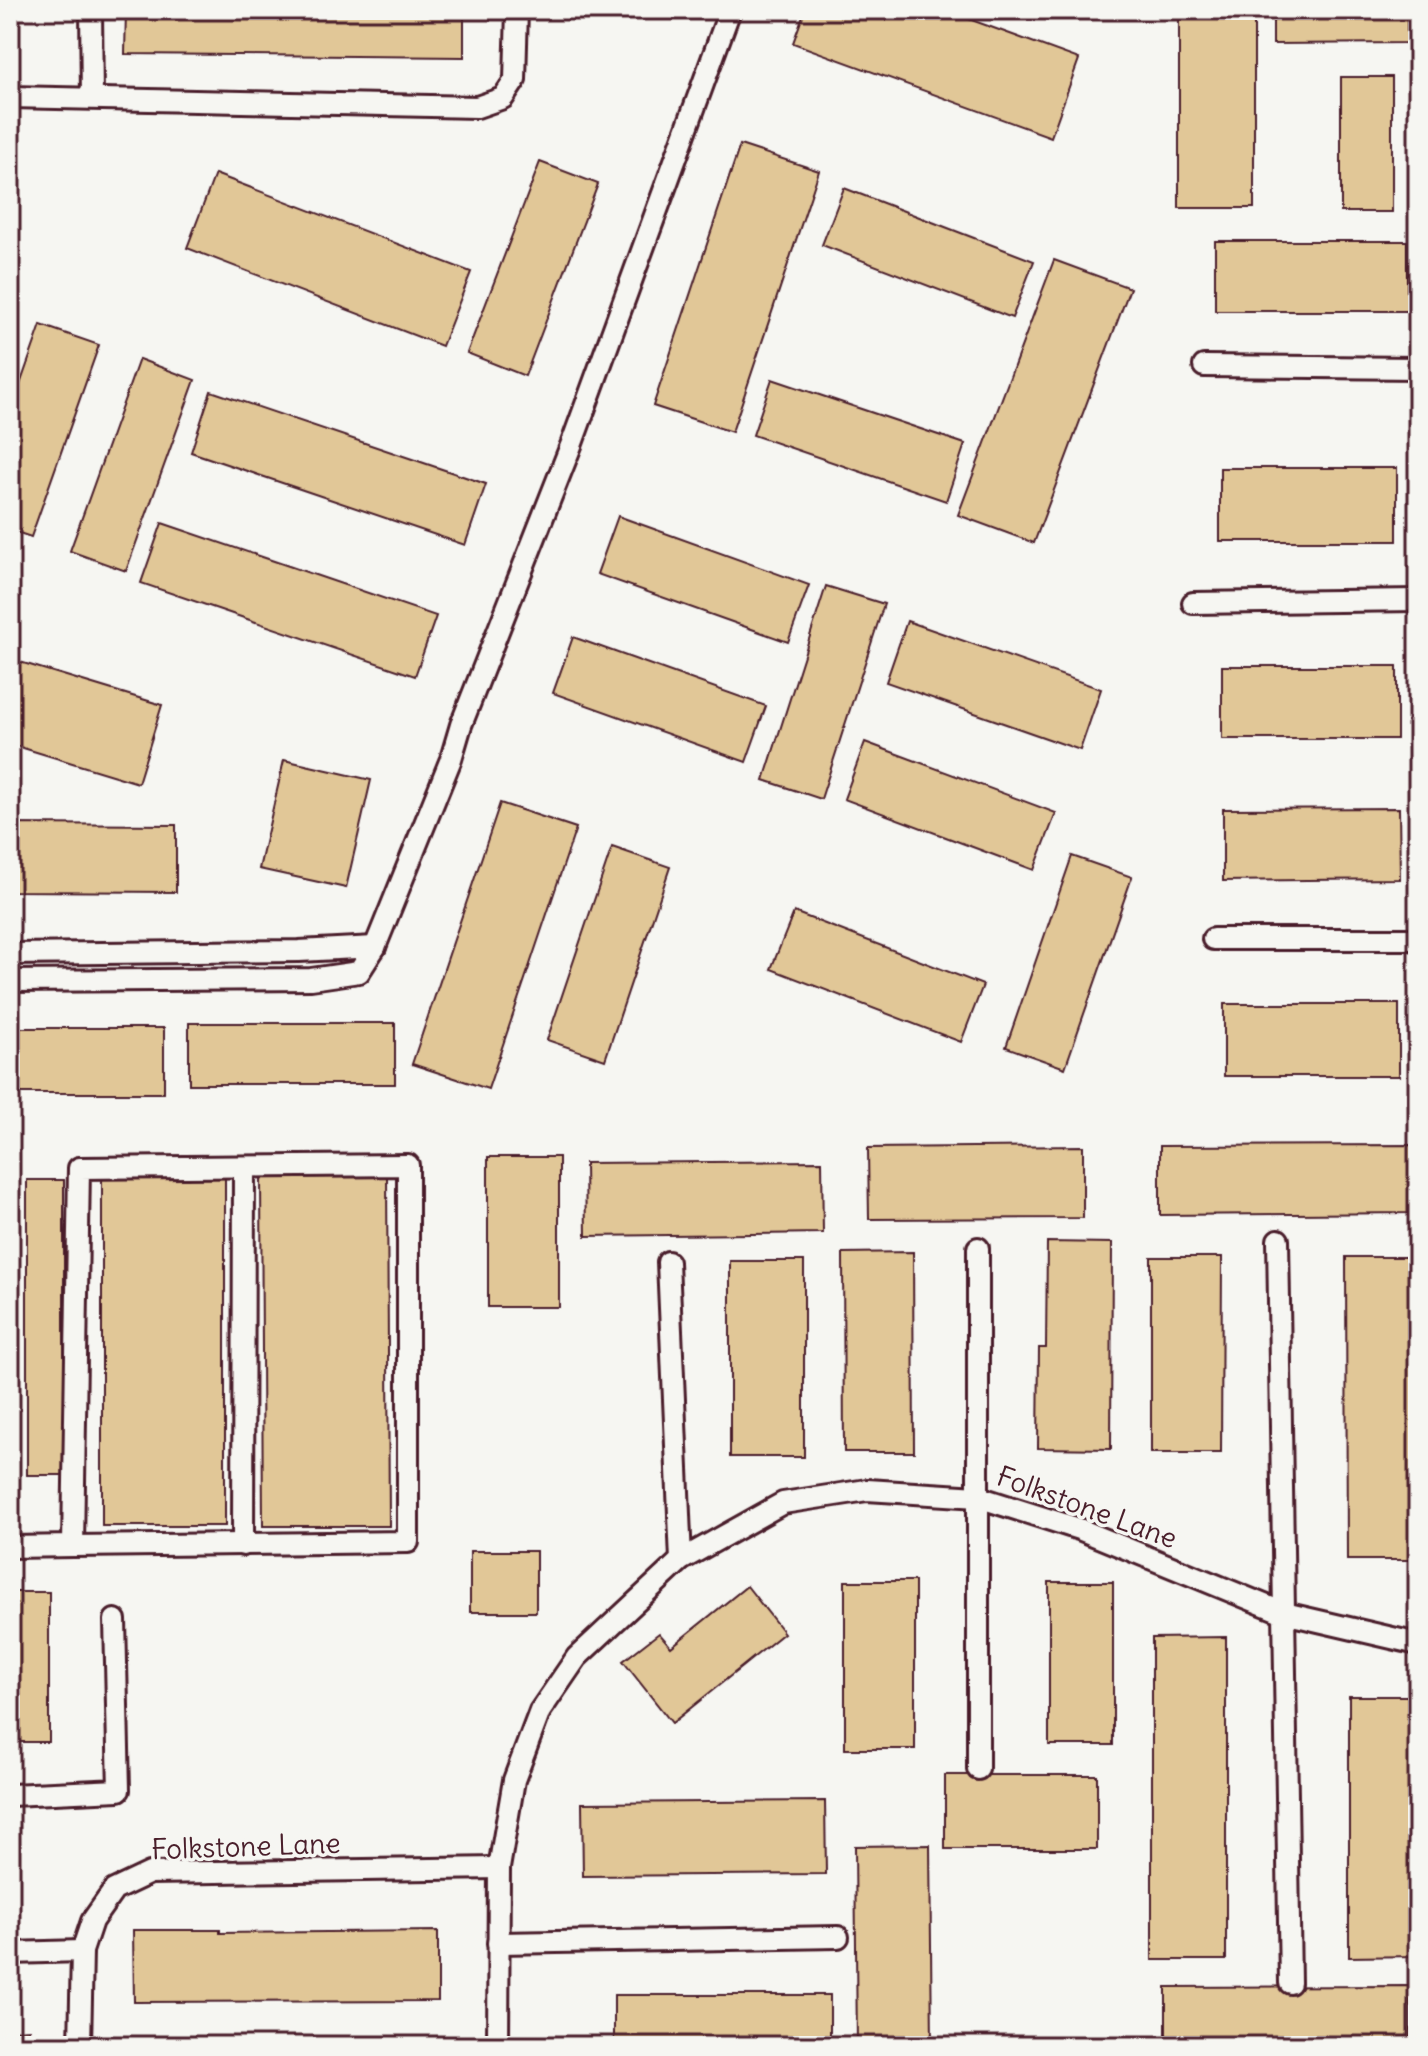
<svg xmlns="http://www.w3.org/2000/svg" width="1428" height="2056" font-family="Delius,sans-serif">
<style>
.building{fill:#e1c797;stroke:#4a1f2b;stroke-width:2}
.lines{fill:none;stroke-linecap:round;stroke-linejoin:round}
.lane-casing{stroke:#4a1f2b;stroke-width:26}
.lane{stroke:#f6f6f2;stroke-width:20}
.labels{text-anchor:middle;stroke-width:7;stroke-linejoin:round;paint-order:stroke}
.street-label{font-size:28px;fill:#4a1f2b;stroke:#f6f6f2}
</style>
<rect width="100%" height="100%" fill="#f6f6f2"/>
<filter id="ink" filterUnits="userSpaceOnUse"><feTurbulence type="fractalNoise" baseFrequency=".0125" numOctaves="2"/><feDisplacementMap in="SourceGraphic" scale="16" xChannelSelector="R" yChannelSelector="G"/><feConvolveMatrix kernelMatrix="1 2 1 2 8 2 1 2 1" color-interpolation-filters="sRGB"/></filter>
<g filter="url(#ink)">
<g class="building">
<polygon points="126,10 464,10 464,57 125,54"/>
<polygon points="805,10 944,10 1079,59 1051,137 793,43"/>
<rect x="1179" y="10" width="75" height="198"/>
<polygon points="1273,10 1407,10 1407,43 1273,44"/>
<rect x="1341" y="77" width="51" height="135"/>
<polygon points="740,145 819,171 732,432 653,406"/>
<polygon points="540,162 598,184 525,376 467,353"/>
<polygon points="215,174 471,272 442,346 187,248"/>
<polygon points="844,188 1034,261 1012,318 822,245"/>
<rect x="1215" y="241" width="192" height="70"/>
<polygon points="1054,260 1130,288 1034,543 958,515"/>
<polygon points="41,325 99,345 31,537 10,530 10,413"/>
<polygon points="139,359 195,380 126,571 70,551"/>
<polygon points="772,379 965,444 946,501 753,435"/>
<polygon points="211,391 486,484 465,545 191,452"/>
<rect x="1220" y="468" width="177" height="73"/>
<polygon points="618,516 809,585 788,642 597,574"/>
<polygon points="162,523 436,616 415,676 141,583"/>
<polygon points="826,586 884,604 821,799 764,780"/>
<polygon points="907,621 1101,689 1080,750 886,682"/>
<polygon points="573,637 766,706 746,762 553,693"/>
<polygon points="10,659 162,705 138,783 10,744"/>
<rect x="1222" y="666" width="175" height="73"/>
<polygon points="865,742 1056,813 1034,870 844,799"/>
<polygon points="284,760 371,780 346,888 259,869"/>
<polygon points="500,803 576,828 488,1089 412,1064"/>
<polygon points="1399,808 1400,879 1223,881 1223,809"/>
<polygon points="10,824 176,825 176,892 10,891"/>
<polygon points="612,847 670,867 605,1060 547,1040"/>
<polygon points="1072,856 1132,877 1065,1068 1006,1047"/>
<polygon points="794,912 983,985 961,1042 771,969"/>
<rect x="1224" y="1004" width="175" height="72"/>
<rect x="189" y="1023" width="206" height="61"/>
<rect x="10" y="1028" width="154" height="65"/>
<polygon points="1413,1145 1413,1213 1160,1215 1160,1146"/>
<polygon points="1083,1146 1083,1218 869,1219 868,1148"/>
<rect x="488" y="1157" width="71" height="150"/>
<polygon points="822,1161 823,1233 586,1236 585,1163"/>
<polygon points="261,1175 387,1175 389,1526 263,1526"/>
<rect x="102" y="1177" width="123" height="349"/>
<rect x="27" y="1180" width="37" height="295"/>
<polygon points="1047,1242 1112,1243 1111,1449 1038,1448 1039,1348 1046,1348"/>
<polygon points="913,1252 914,1452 844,1452 843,1253"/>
<polygon points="1151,1257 1222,1257 1221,1453 1151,1453"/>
<polygon points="1346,1257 1417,1257 1418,1560 1347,1560"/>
<rect x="730" y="1261" width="74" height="196"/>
<rect x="470" y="1551" width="66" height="61"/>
<rect x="845" y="1581" width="70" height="168"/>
<rect x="1049" y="1582" width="64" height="163"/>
<polygon points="747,1586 784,1633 672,1723 623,1661 659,1633 671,1647"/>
<rect x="10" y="1592" width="39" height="150"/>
<polygon points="1226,1637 1226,1960 1152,1960 1152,1638"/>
<polygon points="1349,1696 1418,1696 1418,1956 1349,1957"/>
<rect x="945" y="1775" width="152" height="74"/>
<polygon points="825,1801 826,1874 583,1876 582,1803"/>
<polygon points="930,1845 932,2046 857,2046 855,1846"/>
<polygon points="133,1930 220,1930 220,1933 438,1931 438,2001 134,2002"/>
<polygon points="1410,1986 1410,2046 1166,2046 1166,1987"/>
<rect x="614" y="1995" width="216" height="51"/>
<polygon points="10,2010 13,2010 14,2030 29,2029 29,2046 10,2046"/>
</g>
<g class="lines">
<defs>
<g id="lane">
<polyline points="91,10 92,98"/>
<polyline points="10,97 477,107 503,98 515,80 517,10"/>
<polyline points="1204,366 1418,368"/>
<polyline points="1193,603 1418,600"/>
<polyline points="1213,939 1418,939"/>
<polyline points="10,954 299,951 375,947"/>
<polyline points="10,981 311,979 359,972 375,947 451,759 461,725 572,443 730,10"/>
<polyline points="1278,1240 1290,1983"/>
<polyline points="978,1248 978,1769"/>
<polyline points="668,1262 681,1560"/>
<polyline points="243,1545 244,1167"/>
<polyline points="10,1547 73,1546 79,1168 408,1165 408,1542 73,1546"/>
<polyline points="10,1795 119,1790 115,1620"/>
<polyline points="498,1943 838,1937"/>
<polyline points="10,1953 82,1951"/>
<polyline points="80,2046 82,1951 92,1921 114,1890 150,1873 499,1868"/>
<polyline points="498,2046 499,1868 514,1780 540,1711 577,1657 681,1560 783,1503 867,1490 978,1497 1079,1529 1284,1613 1418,1644"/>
</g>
</defs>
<use href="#lane" class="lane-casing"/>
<use href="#lane" class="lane"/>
</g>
</g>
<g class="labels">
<g class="street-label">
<text transform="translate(1087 1507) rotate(20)" y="10">Folkstone Lane</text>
<text transform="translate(246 1846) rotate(-2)" y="10">Folkstone Lane</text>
</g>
</g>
<rect width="1428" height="2056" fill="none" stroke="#f6f6f2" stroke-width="40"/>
<rect x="20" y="20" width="1388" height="2016" fill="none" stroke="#4a1f2b" stroke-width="3" filter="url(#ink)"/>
</svg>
